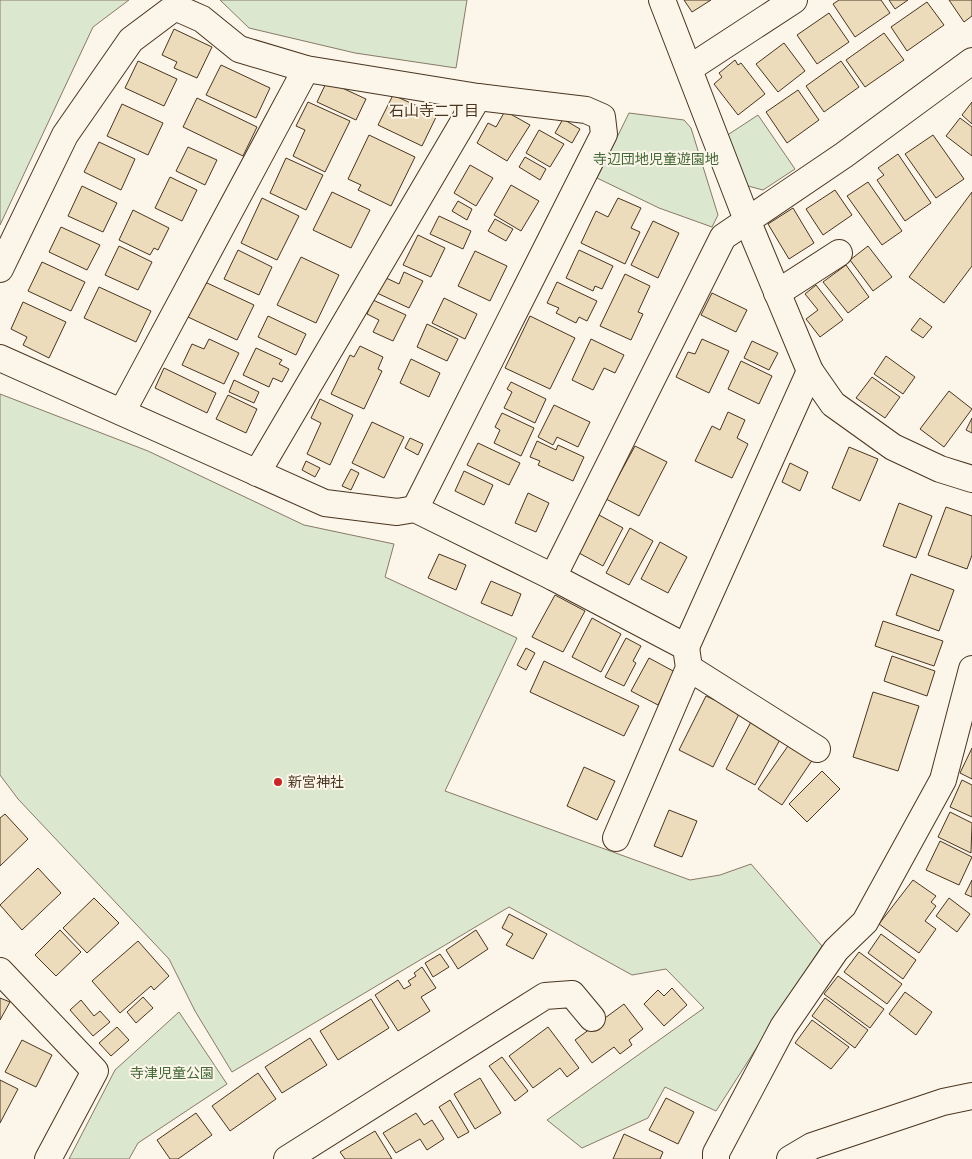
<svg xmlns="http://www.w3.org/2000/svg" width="972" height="1159" font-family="Commissioner,'Noto Sans JP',sans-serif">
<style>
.green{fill:#dce7d0;stroke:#887966}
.building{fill:#ecdcbc;stroke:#4a3520}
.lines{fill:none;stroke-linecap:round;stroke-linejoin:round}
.minor-casing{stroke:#4a3520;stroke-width:28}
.minor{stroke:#fbf6e9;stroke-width:26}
.poi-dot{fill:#c62828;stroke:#fbf6e9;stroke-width:2}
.labels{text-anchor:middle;stroke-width:4;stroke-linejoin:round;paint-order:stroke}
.park-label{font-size:14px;fill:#436837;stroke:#fbf6e9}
.poi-label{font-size:14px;fill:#4a3520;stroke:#fbf6e9;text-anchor:start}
.neighbourhood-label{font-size:15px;fill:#4a3520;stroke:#fbf6e9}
</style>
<rect width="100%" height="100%" fill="#fbf6e9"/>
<g class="green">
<polygon points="0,0 129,0 93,27 0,225"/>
<polygon points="220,0 467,0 456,68 355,53 249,28"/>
<polygon points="629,113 684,120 691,128 718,215 712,227 659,208 597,178"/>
<polygon points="758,115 795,169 763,190 748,186 726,136"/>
<polygon points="0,394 148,451 304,525 394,544 385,577 517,638 445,791 690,880 720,875 751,864 822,946 716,1111 665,1087 648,1118 582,1148 547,1120 704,1008 666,969 632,975 509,907 232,1072 195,1011 169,959 18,799 0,775"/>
<polygon points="179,1012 227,1084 138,1143 129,1159 69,1159 115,1070"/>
</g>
<g class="building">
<polygon points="684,0 711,0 692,12"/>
<polygon points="839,0 881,0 890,13 855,37 833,4"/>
<polygon points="889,0 908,0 895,9"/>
<polygon points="949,0 972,0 972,16 964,22"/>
<polygon points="927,2 944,25 907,51 891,27"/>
<polygon points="829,13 849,42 817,64 797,35"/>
<polygon points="174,29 212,47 197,78 174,68 177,62 162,55"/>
<polygon points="884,33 904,60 865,87 846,60"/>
<polygon points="784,43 805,71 778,92 756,64"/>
<polygon points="735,60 738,65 741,63 765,94 738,115 714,84 722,77 719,73"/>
<polygon points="138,61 177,79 164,106 125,88"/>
<polygon points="841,61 859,87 824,112 806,86"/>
<polygon points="221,65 270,88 256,118 206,95"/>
<polygon points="327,81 366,99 356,120 317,102"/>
<polygon points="798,90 819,120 787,143 766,112"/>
<polygon points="393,95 437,115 422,146 378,125"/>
<polygon points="197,98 257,127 243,156 183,127"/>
<polygon points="308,102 350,121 325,172 293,156 305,130 296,126"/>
<polygon points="972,102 972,124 962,115"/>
<polygon points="122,104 163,123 148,155 107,136"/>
<polygon points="505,111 530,125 507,161 477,143 488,123 496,127"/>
<polygon points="960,118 972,127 972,156 946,136"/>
<polygon points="563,119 580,129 572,143 555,133"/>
<polygon points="539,130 564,144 550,167 526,153"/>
<polygon points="369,135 415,157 391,206 358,190 361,185 348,179"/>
<polygon points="933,135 964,179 936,198 905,154"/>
<polygon points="99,142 135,159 121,190 84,172"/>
<polygon points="188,147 217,160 205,185 176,171"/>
<polygon points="898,154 931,203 905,221 877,180 884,175 878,168"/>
<polygon points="525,157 546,169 540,180 519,167"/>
<polygon points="286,158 323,175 306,210 270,193"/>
<polygon points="470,165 493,178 476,206 454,193"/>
<polygon points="170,177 197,190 182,221 155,208"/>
<polygon points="868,182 902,231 882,245 847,196"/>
<polygon points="511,185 539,201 521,231 494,215"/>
<polygon points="82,186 117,203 103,232 68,216"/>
<polygon points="835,190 852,215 823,235 806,209"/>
<polygon points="332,192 370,210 351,248 313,230"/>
<polygon points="972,192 972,266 944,303 909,277"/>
<polygon points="262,198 299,216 277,260 241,243"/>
<polygon points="618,198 641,208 631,228 640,232 625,264 581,243 596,211 608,217"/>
<polygon points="458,201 472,209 467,220 452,211"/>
<polygon points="793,208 814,243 789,259 768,224"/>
<polygon points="133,210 169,228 158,250 154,248 150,255 119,240"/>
<polygon points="439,216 471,231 463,249 430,234"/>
<polygon points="495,219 513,229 506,241 488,231"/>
<polygon points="653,221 679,233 658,278 631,265"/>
<polygon points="61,227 100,245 87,270 49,252"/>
<polygon points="418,235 445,248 431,277 403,265"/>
<polygon points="119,246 152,262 138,290 105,275"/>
<polygon points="868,246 892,277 873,291 850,260"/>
<polygon points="238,250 272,267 259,295 224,279"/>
<polygon points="579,250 613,266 602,289 595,286 593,291 566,278"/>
<polygon points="475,251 507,266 490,301 458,286"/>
<polygon points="301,257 339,275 316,323 277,305"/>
<polygon points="42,262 85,282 71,311 28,291"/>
<polygon points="846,265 869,297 848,313 823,282"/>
<polygon points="404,272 423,281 409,308 377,293 384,277 399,284"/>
<polygon points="625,274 650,286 638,312 643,314 631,340 600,326"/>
<polygon points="205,282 254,305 237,340 188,317"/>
<polygon points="557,282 597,301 587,321 579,317 576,323 556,313 559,308 547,303"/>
<polygon points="816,285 843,320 820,337 806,319 818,310 805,294"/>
<polygon points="99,287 151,311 136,342 84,318"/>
<polygon points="712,293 747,310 736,332 701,315"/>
<polygon points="444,298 477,314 465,339 432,323"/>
<polygon points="373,300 406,315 393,341 373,332 379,320 367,314"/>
<polygon points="23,302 66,322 49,358 23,345 27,337 11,329"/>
<polygon points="268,316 306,334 296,355 258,337"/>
<polygon points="530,316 575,338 550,389 505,368"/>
<polygon points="920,318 932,327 923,338 911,330"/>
<polygon points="427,324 458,339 447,361 417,347"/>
<polygon points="209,339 239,353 224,384 182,365 192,344 204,349"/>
<polygon points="591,339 624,355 615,373 604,368 593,390 572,380"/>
<polygon points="702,339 729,351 709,393 676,377 688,352 695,354"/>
<polygon points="752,341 778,353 769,370 744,358"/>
<polygon points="360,346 383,357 378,369 382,371 364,409 331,394 350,355 354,357"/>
<polygon points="256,348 282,360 279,364 289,369 282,382 273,378 269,387 243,375"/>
<polygon points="886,356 915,377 903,394 874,374"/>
<polygon points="411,359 440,373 429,397 400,383"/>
<polygon points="741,361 772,376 759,404 728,389"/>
<polygon points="164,368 216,393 207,413 155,388"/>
<polygon points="872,377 900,397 885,418 856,398"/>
<polygon points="234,380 259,392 254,403 229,392"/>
<polygon points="511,382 546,399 535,423 504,408 512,392 507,389"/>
<polygon points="949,391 972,409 944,447 920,429"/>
<polygon points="228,395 257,409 246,433 216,419"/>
<polygon points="320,399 353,415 330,465 307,454 321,423 311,418"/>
<polygon points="554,405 590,422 578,447 557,437 553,445 538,437"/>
<polygon points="728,412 745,420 737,438 748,444 732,478 695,461 712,426 720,430"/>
<polygon points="502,413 534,428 521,456 494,443 500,430 495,427"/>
<polygon points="972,418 972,433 966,430"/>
<polygon points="372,422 404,437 384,478 352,463"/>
<polygon points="410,438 423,444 418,455 405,448"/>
<polygon points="537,441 556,450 558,445 584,457 573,481 538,465 540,461 530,457"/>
<polygon points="478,443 520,463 509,485 467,465"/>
<polygon points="635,446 667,462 639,516 606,499"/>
<polygon points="849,447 878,459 860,501 832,488"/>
<polygon points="306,461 320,468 315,477 302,470"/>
<polygon points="790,463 808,472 800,491 782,482"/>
<polygon points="351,469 359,473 351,490 342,486"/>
<polygon points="464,471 493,485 484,505 455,491"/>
<polygon points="528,493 549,503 536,532 515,523"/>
<polygon points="899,503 932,516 916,558 883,546"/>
<polygon points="946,507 972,516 972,555 967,569 928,555"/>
<polygon points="599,515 623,528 603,566 579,553"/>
<polygon points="630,528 653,541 629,585 606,573"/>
<polygon points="660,542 687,557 668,593 641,579"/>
<polygon points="439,554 466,565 456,590 428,578"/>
<polygon points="911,574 954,590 939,631 896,615"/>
<polygon points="491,581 521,594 512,616 481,603"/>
<polygon points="555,595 585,611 563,652 532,637"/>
<polygon points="592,618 621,634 601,672 572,657"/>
<polygon points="883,621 943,641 934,666 875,646"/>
<polygon points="626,638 641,646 633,661 636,663 624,686 605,677"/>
<polygon points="526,648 535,653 526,670 517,665"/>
<polygon points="892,656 935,671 927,696 884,681"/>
<polygon points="649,658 675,672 658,705 631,691"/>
<polygon points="544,661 639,706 624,736 530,692"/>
<polygon points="873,692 919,706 898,771 853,757"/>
<polygon points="706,696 740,712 713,767 679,750"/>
<polygon points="752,720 782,736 755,785 726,769"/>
<polygon points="790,743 813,759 782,805 758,789"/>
<polygon points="972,748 972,779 960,773"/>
<polygon points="584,767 615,781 597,820 567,806"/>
<polygon points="822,771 840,789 807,822 789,804"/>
<polygon points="962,780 972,785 972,817 950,807"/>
<polygon points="669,810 697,821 682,857 654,846"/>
<polygon points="950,812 972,823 971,853 938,837"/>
<polygon points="5,814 28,839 0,866 0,818"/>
<polygon points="940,841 972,857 959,885 926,870"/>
<polygon points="38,868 61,893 22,930 0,905"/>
<polygon points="913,880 936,896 931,902 936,906 925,921 936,929 919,953 879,924"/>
<polygon points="972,880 972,897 965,894"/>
<polygon points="94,898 119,923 87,953 63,928"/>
<polygon points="949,898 970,914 957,932 936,916"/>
<polygon points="509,914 547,934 533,959 506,945 513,934 502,928"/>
<polygon points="60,930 81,952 56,976 35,955"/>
<polygon points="476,930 488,949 458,969 446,950"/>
<polygon points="881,934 916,960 903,979 868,953"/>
<polygon points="138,941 169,976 154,990 151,986 120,1013 92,981"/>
<polygon points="859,952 902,984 887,1004 844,972"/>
<polygon points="440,954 449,967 433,977 425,963"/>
<polygon points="422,967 436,988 421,997 430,1011 398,1031 375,995 398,980 404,989 411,985 408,981 416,976 414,973"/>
<polygon points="838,976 884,1009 870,1028 824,994"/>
<polygon points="672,988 687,1005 664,1026 644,1004 658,990 664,996"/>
<polygon points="905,992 932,1012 916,1035 889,1014"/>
<polygon points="143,997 153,1008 136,1023 127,1012"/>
<polygon points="0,998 10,1002 0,1020"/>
<polygon points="825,998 868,1030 855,1048 812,1016"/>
<polygon points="371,999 389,1028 338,1060 320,1031"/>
<polygon points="81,1000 94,1016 100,1011 110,1022 93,1036 70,1010"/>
<polygon points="624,1004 643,1029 629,1040 632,1045 620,1054 614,1047 592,1063 575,1040"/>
<polygon points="812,1020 849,1047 831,1069 795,1043"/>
<polygon points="117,1027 129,1040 111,1056 99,1043"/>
<polygon points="548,1027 579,1068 567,1077 560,1068 533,1088 509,1056"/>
<polygon points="310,1038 327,1065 282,1093 265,1067"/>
<polygon points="22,1040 52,1055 36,1087 5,1072"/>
<polygon points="502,1057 528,1091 515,1101 489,1066"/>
<polygon points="258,1073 276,1099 230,1131 212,1106"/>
<polygon points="480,1078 501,1113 475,1129 454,1094"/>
<polygon points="0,1080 18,1089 0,1123"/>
<polygon points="666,1098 694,1112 678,1144 649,1130"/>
<polygon points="450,1100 469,1132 458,1138 439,1107"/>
<polygon points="196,1113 212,1135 178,1159 170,1159 157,1140"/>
<polygon points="416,1113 424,1125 432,1120 444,1139 427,1150 420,1139 396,1153 383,1133"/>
<polygon points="375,1131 392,1159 345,1159 340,1152"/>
<polygon points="624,1134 663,1152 660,1159 613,1159"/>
</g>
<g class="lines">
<defs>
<g id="minor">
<polyline points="662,0 747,220 810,371 833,404 893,447 940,469 972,479"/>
<polyline points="690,68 794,0"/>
<polyline points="0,269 65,135 131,40 175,7 202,19 239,49 306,69 478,97 586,110 602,117 604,134 415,509"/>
<polyline points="777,293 839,253"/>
<polyline points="0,358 325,503 397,512 415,509 553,577 686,647 810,371"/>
<polyline points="122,412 306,69"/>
<polyline points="257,473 478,97"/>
<polyline points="553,577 723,237 844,155 972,61"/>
<polyline points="689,668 817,749"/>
<polyline points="616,838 689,668 686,647"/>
<polyline points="0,971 95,1071 48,1159"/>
<polyline points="287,1159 545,996 572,994 592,1018"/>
<polyline points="716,1159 716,1153 783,1027 836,950 865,922 943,780 972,669"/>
<polyline points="790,1159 812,1146 943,1102 972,1096"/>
</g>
</defs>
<use href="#minor" class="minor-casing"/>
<use href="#minor" class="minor"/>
</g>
<circle class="poi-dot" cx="278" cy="782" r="5"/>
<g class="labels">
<g class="park-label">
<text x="656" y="164">寺辺団地児童遊園地</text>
<text x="172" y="1078">寺津児童公園</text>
</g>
<g class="poi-label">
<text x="288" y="787">新宮神社</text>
</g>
<g class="neighbourhood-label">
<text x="434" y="116">石山寺二丁目</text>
</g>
</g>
</svg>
